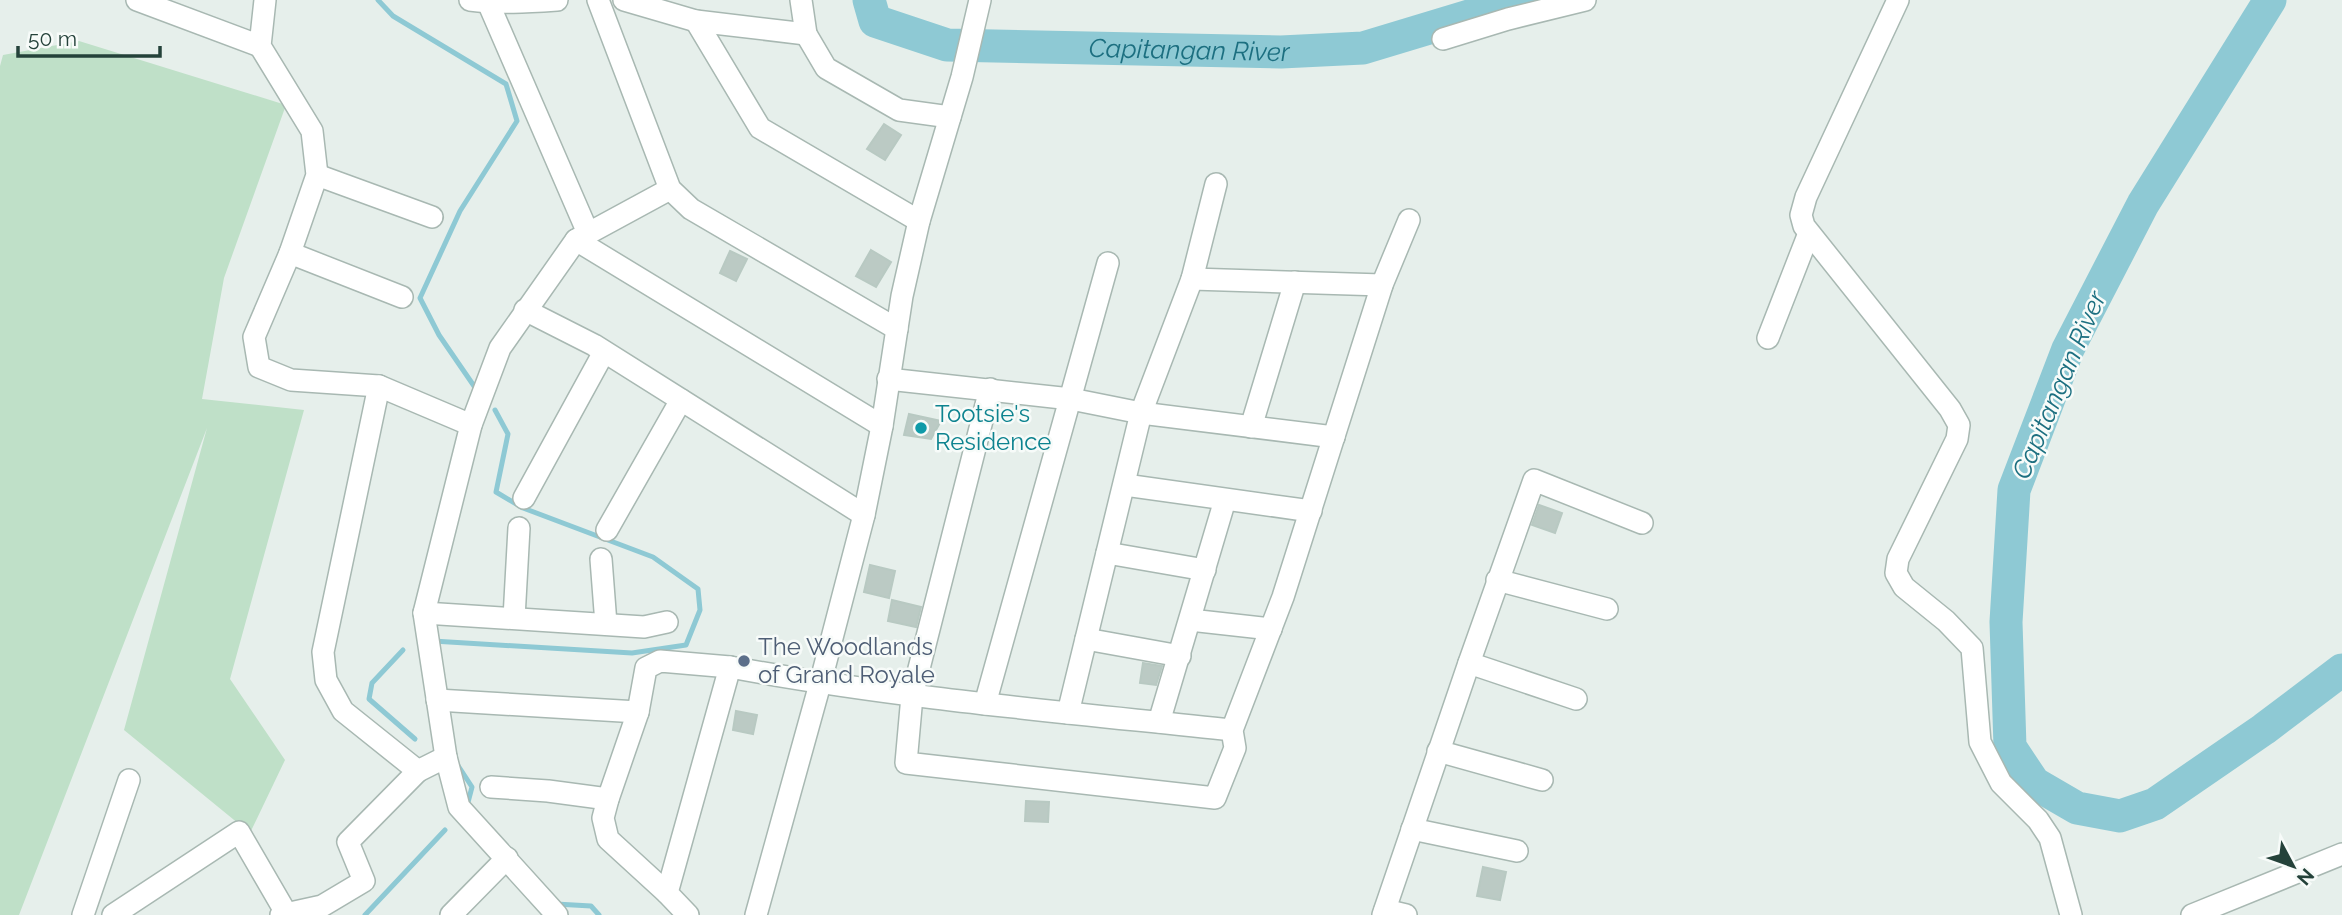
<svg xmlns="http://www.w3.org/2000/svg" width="2342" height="915" font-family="Raleway,sans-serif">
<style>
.green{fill:#bfe0c8}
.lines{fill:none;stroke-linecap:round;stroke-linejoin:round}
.stream{stroke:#8ec9d4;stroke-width:5}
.river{stroke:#8ec9d4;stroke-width:33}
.building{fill:#bbcac4;stroke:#b8c9c2;stroke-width:2}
.minor-casing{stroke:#a8b8b2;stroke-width:24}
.minor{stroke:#fff;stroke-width:21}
.culture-dot{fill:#0f9aa8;stroke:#f7fbf9;stroke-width:2.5}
.service-dot{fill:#5c6f8a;stroke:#f7fbf9;stroke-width:2.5}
.labels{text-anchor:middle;stroke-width:5;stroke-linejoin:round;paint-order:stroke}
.culture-label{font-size:24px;fill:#0d838f;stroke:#f7fbf9;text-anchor:start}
.service-label{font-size:24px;fill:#4e5e75;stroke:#f7fbf9;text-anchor:start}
.water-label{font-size:26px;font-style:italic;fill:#1c6f80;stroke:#f7fbf9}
</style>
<rect width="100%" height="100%" fill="#e6efeb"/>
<polygon class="green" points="79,41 286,105 224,278 202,399 304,410 230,679 285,760 250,833 124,730 207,428 19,915 0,915 0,66 3,55"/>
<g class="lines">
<g class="stream">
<polyline points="378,0 393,16 506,84 517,121 460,211 420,298 439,335 474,386"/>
<polyline points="433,641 632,653 686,645 700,610 698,589 653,557 523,508 496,492 508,434 495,410"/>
<polyline points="403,650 372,683 369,699 415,739"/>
<polyline points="457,764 472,787 467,806"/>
<polyline points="556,904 591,906 599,915"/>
<polyline points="365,915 445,830"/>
</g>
<g class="river">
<path id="s1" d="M869 0 875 21 947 45 1281 52 1363 48 1522 0"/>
<polyline points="2270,0 2143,204 2068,349 2014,490 2006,622 2010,747 2034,783 2077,808 2120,816 2155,804 2264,729 2342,670"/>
</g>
</g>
<g class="building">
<polygon points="884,124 901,135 885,160 867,149"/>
<polygon points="871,250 891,262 876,287 856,276"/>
<polygon points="730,251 747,259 736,281 720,273"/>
<polygon points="909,414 941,421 931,439 904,435"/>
<polygon points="1539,505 1562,513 1555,533 1532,525"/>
<polygon points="870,565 895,571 889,598 864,592"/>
<polygon points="892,600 921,607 916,627 888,621"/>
<polygon points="1143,663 1162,666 1156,685 1140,683"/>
<polygon points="736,711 757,715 753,734 733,730"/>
<polygon points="1026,801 1049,802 1048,822 1025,821"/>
<polygon points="1483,867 1506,872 1500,900 1477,896"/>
</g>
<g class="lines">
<defs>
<g id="minor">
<polyline points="137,0 260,46"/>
<polyline points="265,0 260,46 312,131 317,175 290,253 254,337 259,367 291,380 379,386 471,425"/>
<path d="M470 0C499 4 528 2 557 0"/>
<polyline points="487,0 588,233"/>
<polyline points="598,0 670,189 691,209 897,329"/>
<polyline points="624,0 696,21 806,34"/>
<polyline points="801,0 806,34 826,68 899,110 950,117"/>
<polyline points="1898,0 1806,197 1801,215 1804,226 1950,409 1959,425 1957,439 1898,559 1896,573 1904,587 1946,621 1972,648 1980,742 2001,783 2038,820 2050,838 2071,915"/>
<polyline points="696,21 760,128 919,221"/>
<polyline points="1443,39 1508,19 1585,0"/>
<polyline points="317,175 432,217"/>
<polyline points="576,240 882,426"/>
<polyline points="290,253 402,297"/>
<polyline points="1192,279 1382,285"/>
<polyline points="525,310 594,345 864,515"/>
<polyline points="1768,338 1809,233"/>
<polyline points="888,379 1071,399 1141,413 1334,437"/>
<polyline points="379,386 323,652 326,680 343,711 418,771 446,757"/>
<polyline points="990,389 912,696 906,763 1215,798 1235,748 1232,730 1283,597 1382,285 1409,220"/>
<polyline points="1251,427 1295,282"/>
<polyline points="1125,485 1311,511"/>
<polyline points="524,498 604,352"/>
<polyline points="607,530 681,400"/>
<polyline points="1107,553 1205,570"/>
<polyline points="601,559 606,624"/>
<polyline points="1497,580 1607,609"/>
<polyline points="424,613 644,627 667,622"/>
<polyline points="514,618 519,528"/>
<polyline points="1190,620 1271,629"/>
<polyline points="1086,639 1180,656"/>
<polyline points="1469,663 1576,699"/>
<polyline points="437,700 638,712"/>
<polyline points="985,704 1108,263"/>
<polyline points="1068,713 1141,413 1192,279 1216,184"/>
<polyline points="1159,722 1225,500"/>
<polyline points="1438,751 1542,780"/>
<polyline points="491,787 548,791 608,799"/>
<polyline points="1412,829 1517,851"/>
<polyline points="667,893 608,839 603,818 608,799 638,712 646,668 660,661 730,667"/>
<polyline points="1385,910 1406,915"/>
<polyline points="83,915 129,780"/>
<polyline points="113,915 239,832 286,913"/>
<polyline points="281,915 322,906 364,881 348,842 418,771"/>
<polyline points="451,915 507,858"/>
<polyline points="557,915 459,807 446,757 424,613 471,425 500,348 576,240 670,189"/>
<path d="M688 915 667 893 730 667C896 698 1064 712 1232 730"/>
<polyline points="756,915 820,684 864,515 882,426 902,296 919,221 962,77 980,0"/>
<polyline points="1383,915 1469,663 1534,480 1642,523"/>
<polyline points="2192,915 2342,854"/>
</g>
</defs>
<use href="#minor" class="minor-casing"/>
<use href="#minor" class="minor"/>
</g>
<circle class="culture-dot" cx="921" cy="428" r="7"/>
<circle class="service-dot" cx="744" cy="661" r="7"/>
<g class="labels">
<g class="culture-label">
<text x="935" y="422">Tootsie's<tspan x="935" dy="28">Residence</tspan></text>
</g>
<g class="service-label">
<text x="758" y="655">The Woodlands<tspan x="758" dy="28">of Grand Royale</tspan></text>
</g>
<g class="water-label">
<text dy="9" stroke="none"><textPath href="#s1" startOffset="340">Capitangan River</textPath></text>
<text transform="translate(2059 385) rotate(-67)" y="9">Capitangan River</text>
</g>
</g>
<g transform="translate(2293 866) rotate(131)" stroke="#f7fbf9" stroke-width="5" paint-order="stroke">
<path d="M0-5L12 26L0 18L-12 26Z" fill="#24423a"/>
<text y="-10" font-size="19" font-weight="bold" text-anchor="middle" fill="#24423a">N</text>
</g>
<path d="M18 46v10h142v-10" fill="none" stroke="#24423a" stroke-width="3.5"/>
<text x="28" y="46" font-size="21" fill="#24423a" stroke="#f7fbf9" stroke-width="5" paint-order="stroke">50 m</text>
</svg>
